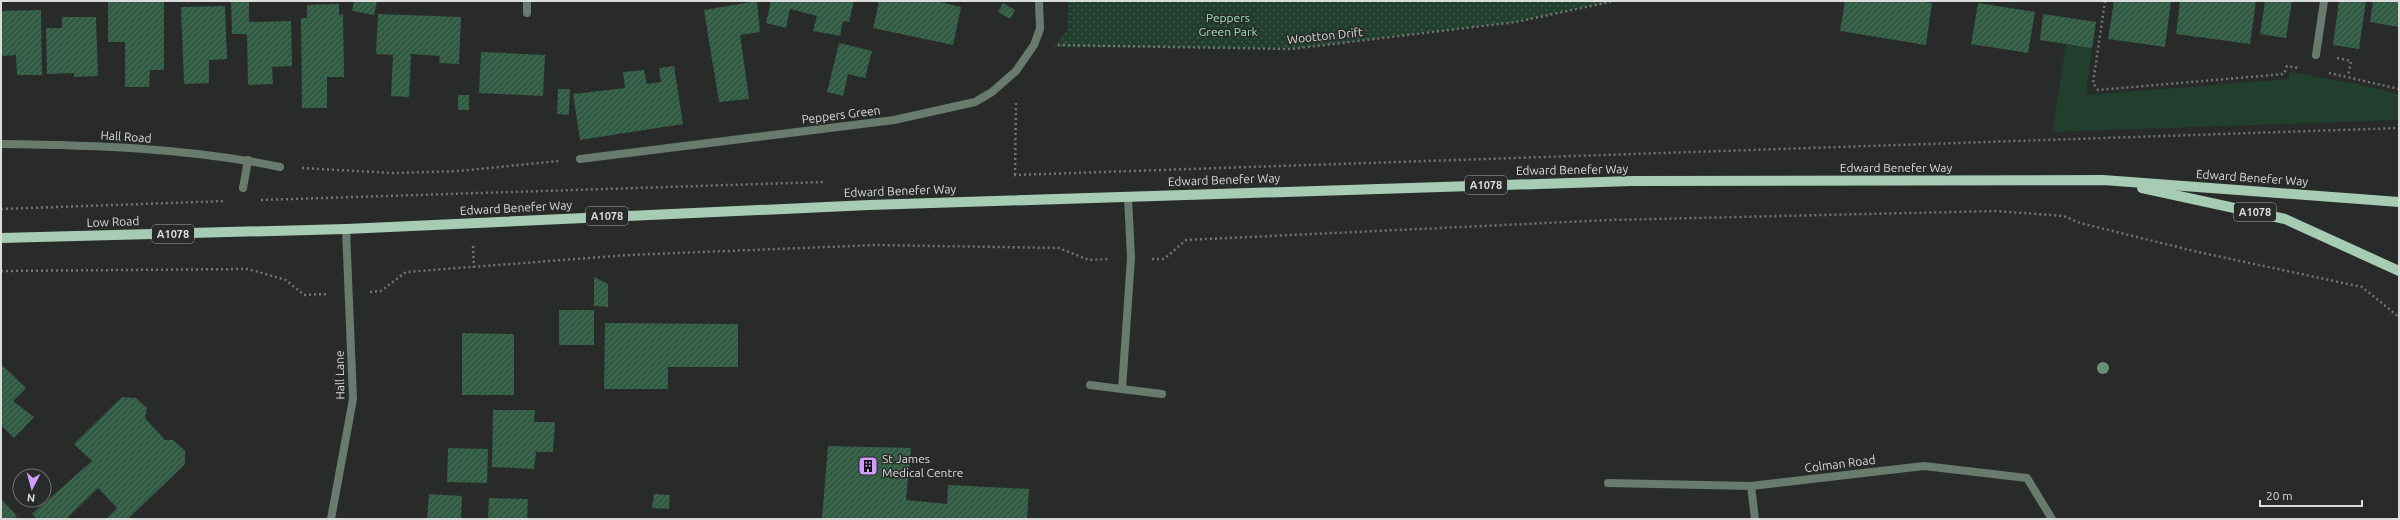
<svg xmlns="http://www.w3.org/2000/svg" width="2400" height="520" font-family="Ubuntu,sans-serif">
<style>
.green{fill:#223e2e}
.park{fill:url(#park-dots)}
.building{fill:url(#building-hatch)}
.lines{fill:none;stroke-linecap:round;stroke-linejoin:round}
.path{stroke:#737574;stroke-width:2.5;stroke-dasharray:2 3;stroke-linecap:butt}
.service{stroke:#697b6f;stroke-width:8}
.minor{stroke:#697b6f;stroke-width:8}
.primary{stroke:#a6ccb4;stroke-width:10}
.tree{fill:#689078}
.labels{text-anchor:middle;stroke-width:3;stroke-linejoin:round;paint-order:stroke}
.shield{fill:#282b29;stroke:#a5a8a6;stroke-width:1}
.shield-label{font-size:11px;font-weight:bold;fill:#dbdddc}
.park-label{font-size:12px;fill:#9de3b9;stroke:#282b29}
.street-label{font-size:12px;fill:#dbdddc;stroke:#282b29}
.poi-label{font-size:12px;fill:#dbdddc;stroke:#282b29;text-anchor:start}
</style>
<defs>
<pattern id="park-dots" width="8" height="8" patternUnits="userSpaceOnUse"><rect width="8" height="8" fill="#223e2e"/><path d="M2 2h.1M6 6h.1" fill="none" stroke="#42594c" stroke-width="1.8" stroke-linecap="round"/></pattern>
<pattern id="building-hatch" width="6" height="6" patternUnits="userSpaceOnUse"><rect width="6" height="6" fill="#325b44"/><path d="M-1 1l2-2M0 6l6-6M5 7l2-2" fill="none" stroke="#4f725e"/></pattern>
</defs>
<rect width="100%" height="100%" fill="#282b29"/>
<polygon class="green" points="2066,44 2092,48 2086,95 2289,79 2290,72 2352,83 2399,94 2399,120 2052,132"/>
<polygon class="park" points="1068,1 1614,1 1516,22 1291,49 1054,47 1067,31"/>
<g class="building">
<polygon points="108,1 164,1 164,70 150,70 149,87 125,87 125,42 108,42"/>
<polygon points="231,1 249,1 249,22 291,21 292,66 272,67 273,84 248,85 247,34 232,34"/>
<polygon points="354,1 377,1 374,15 352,11"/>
<polygon points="757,1 760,32 740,35 749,99 719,102 704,10"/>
<polygon points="771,1 854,1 849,22 843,21 840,36 813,31 817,16 790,9 786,28 766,23"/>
<polygon points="879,1 936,1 961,7 953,45 873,28"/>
<polygon points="1845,1 1916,1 1932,3 1926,45 1840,31"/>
<polygon points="2114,1 2171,1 2165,47 2108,39"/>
<polygon points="2180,1 2256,1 2250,44 2176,34"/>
<polygon points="2265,1 2292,1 2286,38 2260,34"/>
<polygon points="2339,1 2366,1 2359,49 2333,45"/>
<polygon points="2373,1 2399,1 2399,27 2370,22"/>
<polygon points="1003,3 1015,10 1010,19 998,12"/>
<polygon points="1978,3 2035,12 2028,53 1971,44"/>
<polygon points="339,4 339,15 343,14 344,77 327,77 327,108 302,108 301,18 307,18 307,5"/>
<polygon points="225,6 227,59 209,60 209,83 184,84 181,7"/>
<polygon points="41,10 42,75 17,75 16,55 1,56 1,11"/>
<polygon points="378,14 461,17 459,64 439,63 440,56 411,54 409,97 391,96 393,55 376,54"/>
<polygon points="2043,14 2096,22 2092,48 2040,40"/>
<polygon points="62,17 96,17 98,76 74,77 74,73 47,74 46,28 62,28"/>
<polygon points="839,43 872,51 865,78 848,74 843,96 827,92"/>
<polygon points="481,52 545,55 543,96 479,93"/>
<polygon points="674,66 683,124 580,140 573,94 625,88 623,72 634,71 644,70 647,84 661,82 659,68"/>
<polygon points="558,89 570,89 569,115 557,114"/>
<rect x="458" y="95" width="11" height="15"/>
<polygon points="594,277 608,284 608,307 594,306"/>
<rect x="559" y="310" width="35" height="35"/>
<polygon points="605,323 738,324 738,367 668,367 668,389 604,389"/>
<polygon points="462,333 514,334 514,395 462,395"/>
<polygon points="1,364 26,388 13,401 34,417 14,438 1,425"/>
<polygon points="122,397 136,398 147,408 145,418 165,440 173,440 185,451 185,464 129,518 130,519 106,519 117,508 98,488 66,519 37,519 32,514 92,461 74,444"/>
<polygon points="493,410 535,410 534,422 555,422 553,452 536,452 534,469 492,467"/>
<polygon points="828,446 911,448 906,500 947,504 948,485 1029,489 1027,519 822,519"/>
<polygon points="448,448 488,449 487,483 447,482"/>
<polygon points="429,494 462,496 461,519 427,519"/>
<polygon points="654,494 670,495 669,509 652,508"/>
<polygon points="489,498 528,499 527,519 488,519"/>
<polygon points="1,499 17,516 14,519 1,519"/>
</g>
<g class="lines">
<g class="path">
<polyline points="2105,1 2093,83 2098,90 2284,74 2287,66 2299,68"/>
<polyline points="1058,45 1291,49 1516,22 1614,1"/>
<polyline points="2337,58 2351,61 2348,76"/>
<polyline points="2329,73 2399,89"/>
<polyline points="302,168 393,173 460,171 559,161"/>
<polyline points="1014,175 2399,128"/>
<polyline points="1015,175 1016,101"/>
<polyline points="261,200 823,182"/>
<polyline points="1,209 226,201"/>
<polyline points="473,246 474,268"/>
<polyline points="1152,259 1164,259 1186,240 1609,220 1995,211 2064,216 2080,223 2198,252 2362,287 2399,317"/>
<polyline points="1,271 248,269 286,280 304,295 327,294"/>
<polyline points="370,292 381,291 406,272 628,255 876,245 1059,248 1089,260 1109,259"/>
</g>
<g class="service">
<polyline points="2316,55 2324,1"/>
<polyline points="1090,385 1162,394"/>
<polyline points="1122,389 1131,258 1128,197"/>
</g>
<g class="minor">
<polyline points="527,1 527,13"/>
<path d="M1 144C93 145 189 148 280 167"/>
<polyline points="580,159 894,120 975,102 992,92 1016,71 1034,45 1040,29 1039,1"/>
<polyline points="243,188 248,160"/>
<polyline points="1608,483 1751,486 1924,466 2027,478 2052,519"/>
<polyline points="1751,486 1755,519"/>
<polyline points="331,519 353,399 346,229"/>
</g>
<g class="primary">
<polyline points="2142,188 2285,219 2399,271"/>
<polyline points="1,238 346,229 869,205 1632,181 2103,180 2399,202"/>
</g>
</g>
<circle class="tree" cx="2103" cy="368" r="6"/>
<defs>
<symbol id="building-square" viewBox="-11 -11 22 22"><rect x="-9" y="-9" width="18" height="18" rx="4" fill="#d09dfe" stroke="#282b29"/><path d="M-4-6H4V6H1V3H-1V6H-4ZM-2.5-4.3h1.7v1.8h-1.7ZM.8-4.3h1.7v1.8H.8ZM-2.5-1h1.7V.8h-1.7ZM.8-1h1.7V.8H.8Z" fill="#111"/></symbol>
</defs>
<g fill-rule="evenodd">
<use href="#building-square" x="857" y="455" width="22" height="22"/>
</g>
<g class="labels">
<g class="shield">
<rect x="1465" y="176" width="42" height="18" rx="3"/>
<rect x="2234" y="203" width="42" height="18" rx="3"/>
<rect x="586" y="207" width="42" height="18" rx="3"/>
<rect x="152" y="225" width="42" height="18" rx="3"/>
</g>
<g class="shield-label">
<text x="1486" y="189">A1078</text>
<text x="2255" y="216">A1078</text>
<text x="607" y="220">A1078</text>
<text x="173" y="238">A1078</text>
</g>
<g class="park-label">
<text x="1228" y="22">Peppers<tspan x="1228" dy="14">Green Park</tspan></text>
</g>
<g class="street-label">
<text transform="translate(1325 36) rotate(-6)" y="4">Wootton Drift</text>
<text transform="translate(841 115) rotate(-7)" y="4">Peppers Green</text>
<text transform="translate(126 137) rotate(4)" y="4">Hall Road</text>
<text x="1896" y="172">Edward Benefer Way</text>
<text transform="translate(1572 170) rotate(-1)" y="4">Edward Benefer Way</text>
<text transform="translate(2252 178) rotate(4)" y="4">Edward Benefer Way</text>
<text transform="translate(1224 180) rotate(-2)" y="4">Edward Benefer Way</text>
<text transform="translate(900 191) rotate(-2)" y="4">Edward Benefer Way</text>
<text transform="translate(516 208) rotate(-3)" y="4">Edward Benefer Way</text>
<text transform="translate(113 222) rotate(-2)" y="4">Low Road</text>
<text transform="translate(340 375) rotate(-91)" y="4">Hall Lane</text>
<text transform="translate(1840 464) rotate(-7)" y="4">Colman Road</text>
</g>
<g class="poi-label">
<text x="882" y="463">St James<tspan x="882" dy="14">Medical Centre</tspan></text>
</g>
</g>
<rect width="2400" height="520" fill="none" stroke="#dbdddc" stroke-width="4"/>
<g transform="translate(32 488) rotate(186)"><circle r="19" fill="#282b29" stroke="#707271"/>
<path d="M0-3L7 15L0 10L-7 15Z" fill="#d09dfe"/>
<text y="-6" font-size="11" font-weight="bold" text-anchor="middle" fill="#dbdddc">N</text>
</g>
<path d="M2260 500v6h102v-6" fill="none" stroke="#dbdddc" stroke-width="2"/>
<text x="2266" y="500" font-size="12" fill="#dbdddc" stroke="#282b29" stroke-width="3" paint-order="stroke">20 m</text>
</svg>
